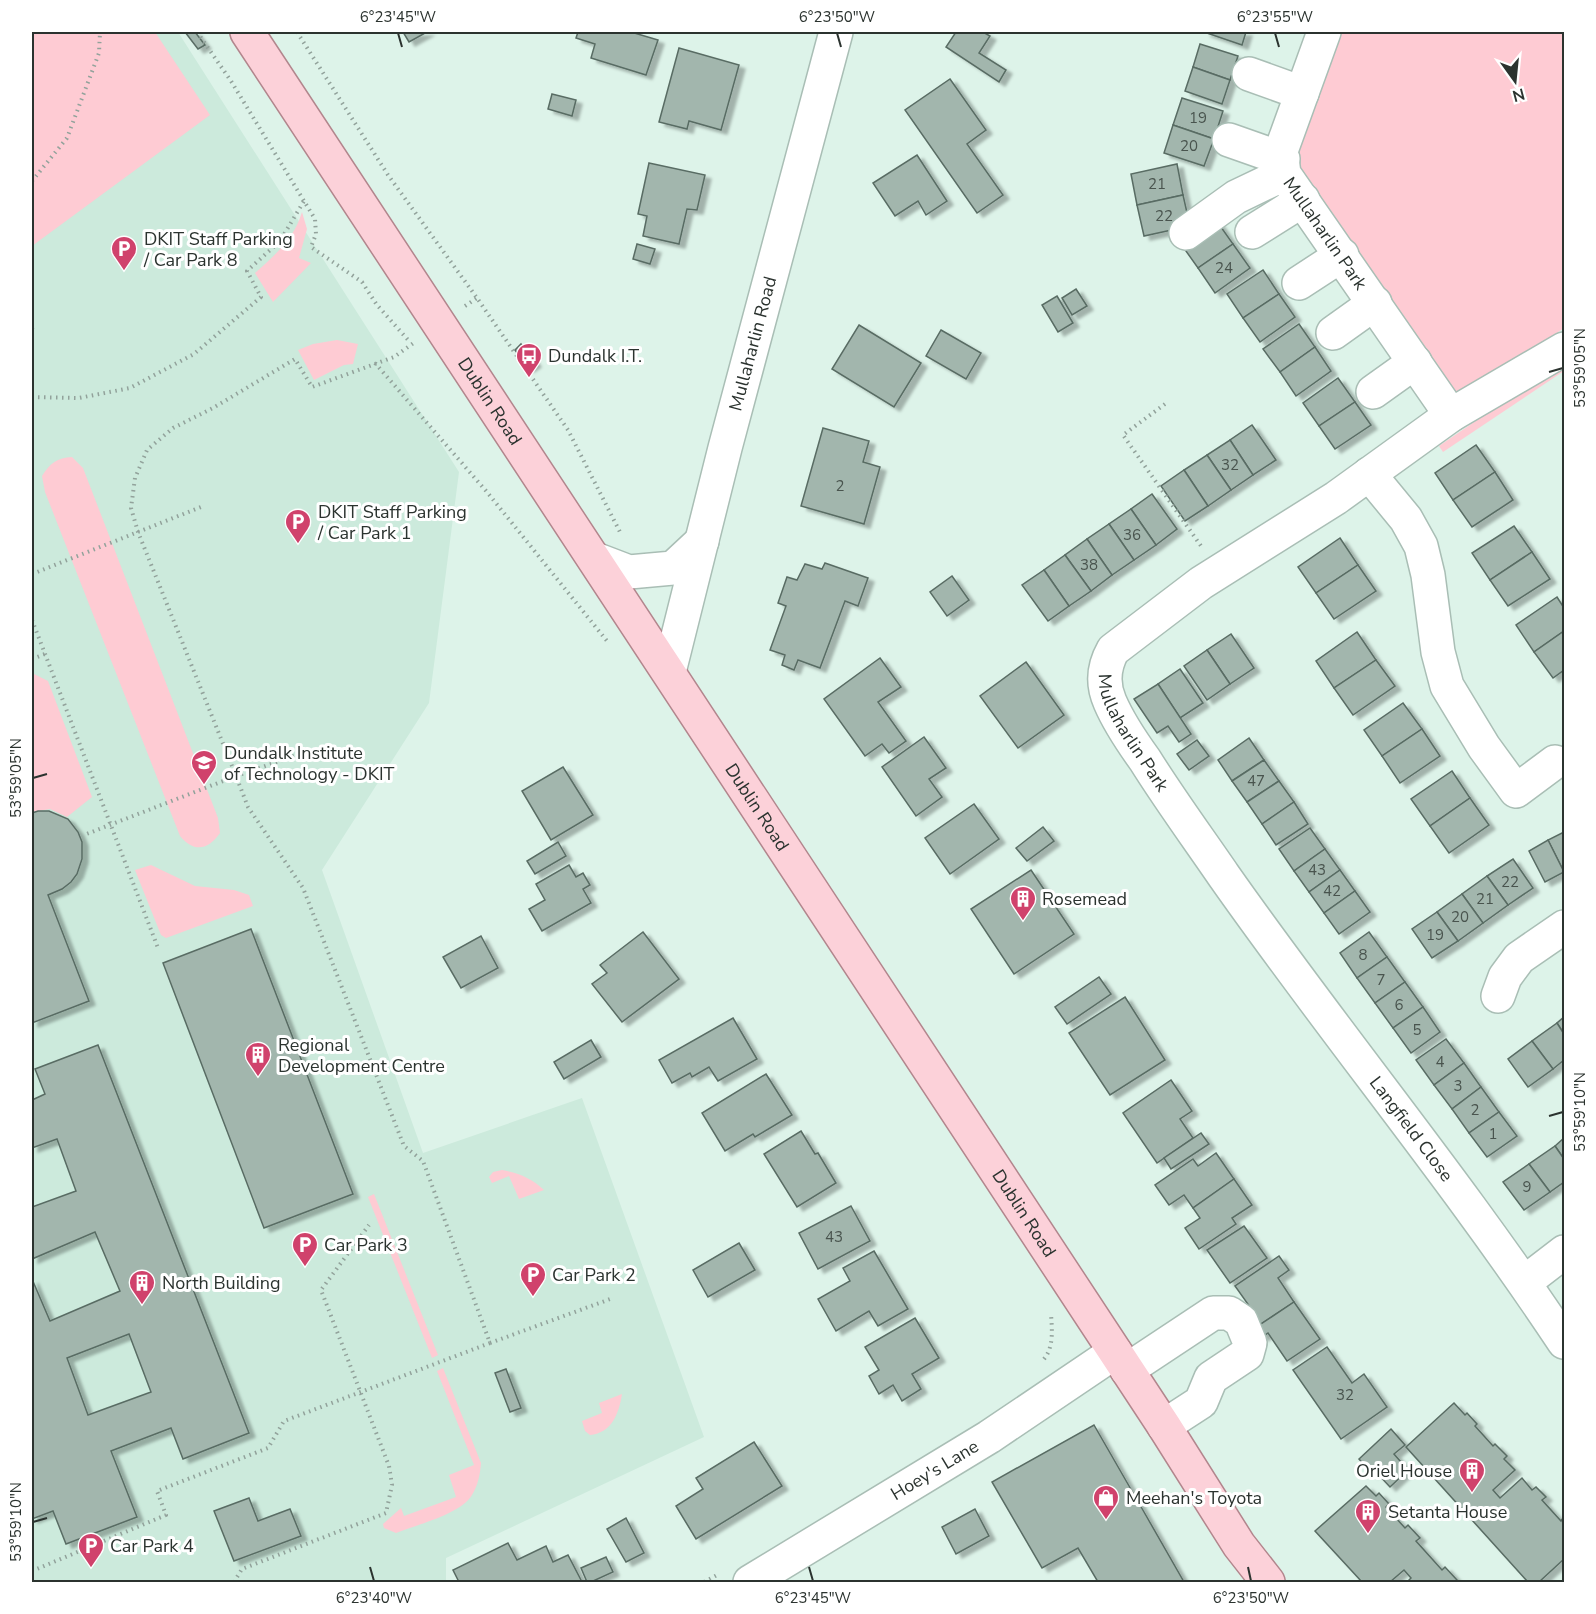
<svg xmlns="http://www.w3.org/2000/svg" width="1596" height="1614" font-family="'Nunito Sans',sans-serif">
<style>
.built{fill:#cceadc}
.green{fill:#fecbd3}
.building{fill:#a2b6ad;stroke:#596c64;stroke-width:1.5;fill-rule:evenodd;filter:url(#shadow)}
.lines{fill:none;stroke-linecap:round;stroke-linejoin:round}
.minor-casing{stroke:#a9beb5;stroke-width:36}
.major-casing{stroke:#b2868d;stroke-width:36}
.path{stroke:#92a29b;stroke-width:4;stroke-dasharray:1.5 4.5;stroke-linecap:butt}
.minor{stroke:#fff;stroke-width:33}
.major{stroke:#fcd1d9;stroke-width:33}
.ticks{fill:none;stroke:#2b332f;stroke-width:2}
.labels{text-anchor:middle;stroke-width:6;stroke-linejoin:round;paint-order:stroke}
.number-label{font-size:15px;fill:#49544e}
.street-label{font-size:18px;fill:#2b332f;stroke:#fff}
.poi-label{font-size:18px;fill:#2b332f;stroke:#fff;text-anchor:start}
.neatline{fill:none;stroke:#2b332f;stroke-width:2}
.ticks-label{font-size:15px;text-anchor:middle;fill:#2b332f}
</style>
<defs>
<filter id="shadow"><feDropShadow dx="6" dy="4" stdDeviation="1.5" flood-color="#0004"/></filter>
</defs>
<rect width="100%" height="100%" fill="#ddf3e9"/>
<polygon class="built" points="32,32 178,32 459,472 429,703 322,870 423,1153 582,1098 704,1437 446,1558 446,1581 444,1582 32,1582"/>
<g class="green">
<polygon points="32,32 155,32 210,115 32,246"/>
<polygon points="1337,32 1564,32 1564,328 1475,389 1460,394 1451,392 1296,170 1298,144"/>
<path d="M302 212 307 229 299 258 311 263 273 302 255 273C276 254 294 239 302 212Z"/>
<polygon points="337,340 358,344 353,364 344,365 314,380 298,350 313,344"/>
<polygon points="1564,361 1564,371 1443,452 1439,446"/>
<path d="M72 457 83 468 218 818 220 833C208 850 194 853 180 836L45 492 42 476C50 463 57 458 72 457Z"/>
<polygon points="32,673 48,681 92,797 67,817 50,809 32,812"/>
<polygon points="151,865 195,886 234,890 249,895 253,906 166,938 161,935 135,870"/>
<path d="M502 1170C519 1173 531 1178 544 1190L519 1199 509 1176 492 1183 489 1177 493 1172Z"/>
<polygon points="374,1194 438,1355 432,1358 368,1197"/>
<path d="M443 1368 481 1463C480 1475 478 1485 472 1495 461 1514 416 1525 396 1533L384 1528 383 1524 401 1508 404 1516 456 1497 449 1475 474 1465 437 1371Z"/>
<path d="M622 1394C619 1413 612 1433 590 1435L585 1431 582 1421 602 1413 599 1403Z"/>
</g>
<g class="building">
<polygon points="185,32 195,32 205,45 198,49"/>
<polygon points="403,32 427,32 409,42"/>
<polygon points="578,32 631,32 658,40 646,75 591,58 595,44 576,38"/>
<polygon points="956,32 983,32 990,36 979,53 1006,70 999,82 946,47"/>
<polygon points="1204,32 1246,32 1242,45"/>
<polygon points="1200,44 1238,56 1230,80 1193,67"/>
<polygon points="679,48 739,65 721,130 689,121 687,129 659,122"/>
<polygon points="1193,67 1230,80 1222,104 1185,91"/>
<polygon points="950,79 986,130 967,144 1003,195 977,213 905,110"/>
<polygon points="552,94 576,100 572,116 548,109"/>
<polygon points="1182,98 1223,111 1214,139 1173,125"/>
<polygon points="1173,125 1214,139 1204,166 1164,153"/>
<polygon points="917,155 947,201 926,215 918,201 895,216 873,183"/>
<polygon points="649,163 705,175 697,210 687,209 679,244 643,236 647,216 638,214"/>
<polygon points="1177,164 1183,195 1137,205 1131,174"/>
<polygon points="1183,195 1190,226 1144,236 1137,205"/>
<polygon points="1216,220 1233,244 1198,268 1181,244"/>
<polygon points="637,244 655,249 650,264 633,259"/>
<polygon points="1233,244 1250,268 1215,293 1198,268"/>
<polygon points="1263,270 1279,294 1243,318 1227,294"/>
<polygon points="1076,289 1087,306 1072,315 1062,298"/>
<polygon points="1279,294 1295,317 1260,342 1243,318"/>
<polygon points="1057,296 1073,323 1058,332 1042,305"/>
<polygon points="1299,324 1315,347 1280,372 1263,349"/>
<polygon points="859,325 921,363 894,407 832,369"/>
<polygon points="941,330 981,353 966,379 926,356"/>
<polygon points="521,344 535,363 528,368 515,350"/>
<polygon points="1315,347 1331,371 1296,396 1280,372"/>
<polygon points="1338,378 1355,402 1319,426 1303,403"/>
<polygon points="1355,402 1371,425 1335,449 1319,426"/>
<polygon points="1252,425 1276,460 1253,475 1230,440"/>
<polygon points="823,428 869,441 863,462 880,467 864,524 801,506"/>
<polygon points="1230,440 1253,475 1231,490 1207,455"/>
<polygon points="1476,445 1495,472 1453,500 1435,473"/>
<polygon points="1207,455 1231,490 1208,506 1184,470"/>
<polygon points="1184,470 1208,506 1185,521 1161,486"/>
<polygon points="1495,472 1513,500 1472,527 1453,500"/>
<polygon points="1152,494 1177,529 1156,545 1131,509"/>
<polygon points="1131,509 1156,545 1134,560 1109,524"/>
<polygon points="1109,524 1134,560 1112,575 1087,539"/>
<polygon points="1514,526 1532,552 1490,580 1472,553"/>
<polygon points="1340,538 1358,565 1316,593 1298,567"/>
<polygon points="1087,539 1112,575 1091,591 1065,555"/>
<polygon points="1532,552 1550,579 1508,606 1490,580"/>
<polygon points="1065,555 1091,591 1069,606 1044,570"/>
<polygon points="825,563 868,578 858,606 845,601 820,668 798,660 794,670 782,665 785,655 770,650 786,606 778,603 787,577 797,580 805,564 822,569"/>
<polygon points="1358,565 1376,591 1334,619 1316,593"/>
<polygon points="1044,570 1069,606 1048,621 1022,585"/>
<polygon points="952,576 969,600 947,616 930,592"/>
<polygon points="1557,597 1564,608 1564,631 1534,652 1516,625"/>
<polygon points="1564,631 1564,670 1553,678 1534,652"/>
<polygon points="1357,632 1376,660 1334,688 1316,661"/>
<polygon points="1231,634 1254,668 1230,684 1207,650"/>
<polygon points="1207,650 1230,684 1207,700 1184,666"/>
<polygon points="880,658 901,687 878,702 906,741 889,753 882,744 865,756 824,699"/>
<polygon points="1376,660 1395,686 1353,715 1334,688"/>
<polygon points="1026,662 1064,715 1018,748 980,696"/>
<polygon points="1180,669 1203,703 1180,718 1158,684"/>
<polygon points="1158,684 1191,734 1179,742 1168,726 1157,733 1134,699"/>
<polygon points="1403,703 1422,729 1382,756 1364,730"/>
<polygon points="1422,729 1440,756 1400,783 1382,756"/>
<polygon points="924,737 946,768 929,779 942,797 916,816 882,767"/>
<polygon points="1249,738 1264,760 1232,781 1218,760"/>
<polygon points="1197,740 1209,756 1189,770 1177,754"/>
<polygon points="1264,760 1279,781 1247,802 1232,781"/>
<polygon points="563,767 593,815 551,840 522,791"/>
<polygon points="1452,771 1470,798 1430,826 1411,799"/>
<polygon points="1279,781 1294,802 1262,824 1247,802"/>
<polygon points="1470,798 1489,825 1449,853 1430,826"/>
<polygon points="1294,802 1308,824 1276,845 1262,824"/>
<polygon points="974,804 999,839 950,874 925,838"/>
<polygon points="38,811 49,811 68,819 78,832 82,842 82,859 77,874 71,882 62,889 48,895 89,1001 32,1023 32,813"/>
<polygon points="1043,827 1054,841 1027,861 1016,848"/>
<polygon points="1310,828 1325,849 1294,871 1279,849"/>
<polygon points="1564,832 1564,872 1548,840"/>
<polygon points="1548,840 1564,872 1545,882 1529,851"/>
<polygon points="558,842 566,856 535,874 527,861"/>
<polygon points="1325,849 1340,870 1309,892 1294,871"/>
<polygon points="1513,859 1533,888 1508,905 1487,876"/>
<polygon points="569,865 576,877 583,873 590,885 583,889 591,903 542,931 529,909 545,900 536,884"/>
<polygon points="1031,870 1074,934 1014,974 971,909"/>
<polygon points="1340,870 1355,891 1324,913 1309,892"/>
<polygon points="1487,876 1508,905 1483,923 1462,894"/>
<polygon points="1355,891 1370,912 1339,934 1324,913"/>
<polygon points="1462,894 1483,923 1458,941 1437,912"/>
<polygon points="1437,912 1458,941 1432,958 1412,929"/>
<polygon points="251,929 353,1194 264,1228 163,963"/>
<polygon points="643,932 679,979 622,1022 592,984 607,973 600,965"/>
<polygon points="1369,932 1387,957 1357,978 1340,953"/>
<polygon points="481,936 498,968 461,988 443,957"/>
<polygon points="1387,957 1405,982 1375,1003 1357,978"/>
<polygon points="1099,977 1111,994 1067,1024 1055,1007"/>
<polygon points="1405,982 1423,1007 1393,1028 1375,1003"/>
<polygon points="1125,997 1165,1060 1110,1095 1069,1033"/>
<polygon points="1423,1007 1440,1032 1411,1053 1393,1028"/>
<polygon points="1564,1017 1564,1034 1557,1023"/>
<polygon points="733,1018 757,1059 718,1081 709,1067 692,1077 690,1073 672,1083 659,1060"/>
<polygon points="1557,1023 1564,1034 1564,1060 1553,1069 1532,1041"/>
<polygon points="1446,1039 1464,1063 1434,1085 1416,1060"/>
<polygon points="591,1040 601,1057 564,1079 554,1062"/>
<polygon points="1532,1041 1553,1069 1528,1087 1508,1059"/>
<path d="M98 1045 249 1433 183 1459 171 1428 111 1451 137 1517 66 1544 53 1511 32 1519V1279L50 1321 120 1291 95 1232 32 1259V1207L76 1191 57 1139 32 1148V1100L45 1094 35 1069ZM129 1334 151 1392 88 1415 67 1358Z"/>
<polygon points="1464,1063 1481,1087 1452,1109 1434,1085"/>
<polygon points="766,1074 792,1115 755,1137 753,1134 725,1151 702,1113"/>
<polygon points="1171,1080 1192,1111 1180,1119 1193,1138 1157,1163 1123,1113"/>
<polygon points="1481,1087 1499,1112 1469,1133 1452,1109"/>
<polygon points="1499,1112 1517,1136 1487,1157 1469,1133"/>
<polygon points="801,1131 815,1154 818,1153 836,1183 797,1207 764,1154"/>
<polygon points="1201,1133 1209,1144 1171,1169 1164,1158"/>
<polygon points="1564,1138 1564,1159 1555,1146"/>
<polygon points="1555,1146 1564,1159 1564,1182 1550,1192 1529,1164"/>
<polygon points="1216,1153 1234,1179 1193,1208 1184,1195 1169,1205 1155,1185 1193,1159 1198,1166"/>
<polygon points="1529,1164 1550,1192 1524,1210 1503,1182"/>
<polygon points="1234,1179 1252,1205 1232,1218 1236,1224 1199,1249 1185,1228 1200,1218 1193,1208"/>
<polygon points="851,1206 870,1241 818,1269 799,1233"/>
<polygon points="1244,1226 1267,1258 1230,1283 1207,1250"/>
<polygon points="739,1243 755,1270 708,1297 693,1270"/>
<polygon points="874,1251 908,1309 878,1326 869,1311 836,1331 818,1299 850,1281 843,1268"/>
<polygon points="1279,1256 1289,1270 1278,1278 1294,1302 1255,1328 1244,1311 1250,1307 1235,1286"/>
<polygon points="1294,1302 1320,1339 1287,1361 1268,1333 1262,1337 1255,1328"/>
<polygon points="915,1318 939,1358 912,1374 921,1389 902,1401 893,1385 879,1394 869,1376 879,1370 865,1347"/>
<polygon points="1327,1347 1352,1383 1364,1374 1387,1407 1341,1439 1293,1370"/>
<polygon points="506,1369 521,1408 510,1412 495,1373"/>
<polygon points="1454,1403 1465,1415 1467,1413 1477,1424 1475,1426 1493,1446 1495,1444 1507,1456 1504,1459 1515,1470 1493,1490 1500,1498 1522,1478 1532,1490 1536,1487 1546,1497 1542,1500 1561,1521 1563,1518 1564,1520 1564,1559 1539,1582 1528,1582 1406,1447"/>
<polygon points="1094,1425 1144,1512 1184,1582 1098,1582 1078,1548 1042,1568 992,1482"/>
<polygon points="1391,1429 1405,1445 1394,1454 1408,1470 1390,1487 1375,1471 1372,1474 1359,1459"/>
<polygon points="754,1442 782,1486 696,1539 676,1506 703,1489 696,1478"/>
<polygon points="1366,1486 1376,1496 1379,1493 1389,1504 1386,1507 1405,1528 1408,1525 1420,1538 1416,1541 1442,1570 1445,1567 1457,1580 1455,1582 1407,1582 1411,1578 1404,1570 1390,1582 1362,1582 1315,1531"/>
<polygon points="249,1498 258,1521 290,1509 301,1536 234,1561 214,1511"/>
<polygon points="975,1509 989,1536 956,1554 942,1527"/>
<polygon points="626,1518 644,1553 626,1562 607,1529"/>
<polygon points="508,1543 517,1560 546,1546 553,1562 568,1555 582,1582 459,1582 453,1570"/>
<polygon points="606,1557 613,1572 591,1582 587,1582 581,1568"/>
</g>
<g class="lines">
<defs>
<g id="minor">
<path id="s1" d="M1324 32 1281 151 1284 174 1451 415"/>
<polyline points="1249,74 1302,93"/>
<polyline points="1229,140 1283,159"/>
<polyline points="1252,232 1303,200"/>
<polyline points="1186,233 1236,197 1284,174"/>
<polyline points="1299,283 1342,255"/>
<polyline points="1333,333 1375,303"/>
<path id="s2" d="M1564 349 1451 415 1336 498 1201 583 1113 650C1104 666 1102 684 1110 702 1119 723 1132 742 1145 760 1170 800 1198 838 1224 876 1335 1034 1458 1182 1564 1342"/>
<polyline points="1373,392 1415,362"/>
<polyline points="1369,474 1406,519 1421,546 1428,575 1438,652 1447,686 1484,747 1516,791 1555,762"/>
<polyline points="595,559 629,572 673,568 702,541"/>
<path id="s3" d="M669 672 725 448 836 32"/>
<polyline points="1498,996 1505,977 1519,958 1564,927"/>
<polyline points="1525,1282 1564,1252"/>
<polyline points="1127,1370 1213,1313 1229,1313 1241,1321 1250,1343 1247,1354 1211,1378 1201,1402 1164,1426"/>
<path id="s4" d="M750 1582 989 1437 1115 1352"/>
</g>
<g id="major">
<path id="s5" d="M247 32 1164 1426 1239 1545 1268 1582"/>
</g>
</defs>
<use href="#minor" class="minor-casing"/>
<use href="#major" class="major-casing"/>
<g class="path">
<polyline points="197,32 231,81 315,219 316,234 311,247 362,282 377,305 409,341"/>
<polyline points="297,32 388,175 477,298 568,430 621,534"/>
<polyline points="32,181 67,138 99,53 100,32"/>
<polyline points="465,306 477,298"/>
<polyline points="32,328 35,326"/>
<polyline points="375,363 487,492 607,641"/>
<polyline points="32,397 79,398 130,388 194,354 261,297 247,271 280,241 304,201"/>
<polyline points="1165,404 1123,435 1201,546"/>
<polyline points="32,574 201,507"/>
<polyline points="32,620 158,948"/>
<polyline points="32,659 45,654"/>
<polyline points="294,756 236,776 138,532 131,508 135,478 147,450 173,428 213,408 295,359 312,387 394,357 415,342"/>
<polyline points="490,1343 613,1298"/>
<path d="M1044 1359C1054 1347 1052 1329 1051 1314"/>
<polyline points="32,1571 166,1515 157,1491 268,1448 284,1421 490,1343 423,1161 404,1146 303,888 248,807 236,776 84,835"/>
<polyline points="234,1582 242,1569 386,1513 392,1485 389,1466 321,1290 369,1225"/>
<polyline points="704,1582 719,1574"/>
</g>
<use href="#minor" class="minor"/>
<use href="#major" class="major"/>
</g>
<path class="ticks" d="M398 33 402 47M837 33 841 47M1275 33 1279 47M1549 372 1563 368M33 778 47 774M1549 1116 1563 1112M33 1522 47 1518M370 1567 374 1581M809 1567 813 1581M1248 1567 1251 1581"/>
<defs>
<symbol id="parking-pin" viewBox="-11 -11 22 30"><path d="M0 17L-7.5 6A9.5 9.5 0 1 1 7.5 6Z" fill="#d0426c" stroke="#fff"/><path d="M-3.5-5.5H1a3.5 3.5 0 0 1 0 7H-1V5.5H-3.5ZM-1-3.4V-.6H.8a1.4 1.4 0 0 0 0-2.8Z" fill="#fff"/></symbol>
<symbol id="bus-pin" viewBox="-11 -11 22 30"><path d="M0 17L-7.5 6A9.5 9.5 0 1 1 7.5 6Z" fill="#d0426c" stroke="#fff"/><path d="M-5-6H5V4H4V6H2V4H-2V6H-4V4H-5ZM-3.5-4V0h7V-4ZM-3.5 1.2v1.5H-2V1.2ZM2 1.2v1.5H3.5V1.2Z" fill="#fff"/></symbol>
<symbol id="university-pin" viewBox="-11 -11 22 30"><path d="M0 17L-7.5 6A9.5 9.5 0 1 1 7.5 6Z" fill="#d0426c" stroke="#fff"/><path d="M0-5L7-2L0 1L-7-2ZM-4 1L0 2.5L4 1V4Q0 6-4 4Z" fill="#fff"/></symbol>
<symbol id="building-pin" viewBox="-11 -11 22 30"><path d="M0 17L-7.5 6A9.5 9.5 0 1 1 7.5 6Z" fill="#d0426c" stroke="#fff"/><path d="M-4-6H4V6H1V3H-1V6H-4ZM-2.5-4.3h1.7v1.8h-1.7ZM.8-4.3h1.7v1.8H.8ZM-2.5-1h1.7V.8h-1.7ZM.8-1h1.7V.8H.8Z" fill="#fff"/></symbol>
<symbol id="shop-pin" viewBox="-11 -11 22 30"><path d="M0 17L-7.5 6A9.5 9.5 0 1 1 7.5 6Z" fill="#d0426c" stroke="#fff"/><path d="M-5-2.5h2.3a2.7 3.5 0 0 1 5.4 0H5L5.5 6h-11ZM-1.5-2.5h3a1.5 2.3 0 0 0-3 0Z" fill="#fff"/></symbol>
</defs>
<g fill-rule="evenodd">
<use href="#parking-pin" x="109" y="234" width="30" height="40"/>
<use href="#bus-pin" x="514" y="341" width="30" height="40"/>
<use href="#parking-pin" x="283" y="507" width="30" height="40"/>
<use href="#university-pin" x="189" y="748" width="30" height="40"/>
<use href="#building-pin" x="1008" y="884" width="30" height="40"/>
<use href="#building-pin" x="243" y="1040" width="30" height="40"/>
<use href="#parking-pin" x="290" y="1230" width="30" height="40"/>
<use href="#parking-pin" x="518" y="1260" width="30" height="40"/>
<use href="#building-pin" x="127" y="1268" width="30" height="40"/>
<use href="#building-pin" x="1457" y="1456" width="30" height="40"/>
<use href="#shop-pin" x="1091" y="1483" width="30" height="40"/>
<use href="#building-pin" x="1353" y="1497" width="30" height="40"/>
<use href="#parking-pin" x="76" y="1531" width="30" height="40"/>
</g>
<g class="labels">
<g class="number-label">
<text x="1198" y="123">19</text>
<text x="1189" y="151">20</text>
<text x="1157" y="189">21</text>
<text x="1164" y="221">22</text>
<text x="1224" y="273">24</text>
<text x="1230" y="470">32</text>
<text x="840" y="491">2</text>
<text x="1132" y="540">36</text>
<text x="1089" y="570">38</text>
<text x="1256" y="786">47</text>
<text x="1317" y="875">43</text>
<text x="1510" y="887">22</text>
<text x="1332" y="896">42</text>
<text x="1485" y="904">21</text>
<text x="1460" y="922">20</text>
<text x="1435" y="940">19</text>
<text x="1363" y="960">8</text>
<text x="1381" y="985">7</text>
<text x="1399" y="1010">6</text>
<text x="1417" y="1035">5</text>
<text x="1440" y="1067">4</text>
<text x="1458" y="1091">3</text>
<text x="1475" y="1115">2</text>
<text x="1493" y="1139">1</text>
<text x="1527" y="1192">9</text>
<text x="834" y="1242">43</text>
<text x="1345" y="1400">32</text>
</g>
<g class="street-label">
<text dy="6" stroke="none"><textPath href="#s1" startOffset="222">Mullaharlin Park</textPath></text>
<text dy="6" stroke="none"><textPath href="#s3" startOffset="339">Mullaharlin Road</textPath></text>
<text dy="6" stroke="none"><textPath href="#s5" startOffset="442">Dublin Road</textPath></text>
<text dy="6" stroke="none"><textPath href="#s2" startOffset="634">Mullaharlin Park</textPath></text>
<text dy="6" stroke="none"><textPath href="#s5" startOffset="928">Dublin Road</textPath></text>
<text dy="6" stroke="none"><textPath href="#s2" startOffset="1120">Langfield Close</textPath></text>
<text dy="6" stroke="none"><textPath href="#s5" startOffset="1414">Dublin Road</textPath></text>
<text dy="6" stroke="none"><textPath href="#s4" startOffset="216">Hoey's Lane</textPath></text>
</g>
<g class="poi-label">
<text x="144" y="245">DKIT Staff Parking<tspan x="144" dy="21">/ Car Park 8</tspan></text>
<text x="548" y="362">Dundalk I.T.</text>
<text x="318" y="518">DKIT Staff Parking<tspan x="318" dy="21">/ Car Park 1</tspan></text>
<text x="224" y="759">Dundalk Institute<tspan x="224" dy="21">of Technology - DKIT</tspan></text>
<text x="1042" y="905">Rosemead</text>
<text x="278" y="1051">Regional<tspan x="278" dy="21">Development Centre</tspan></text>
<text x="324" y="1251">Car Park 3</text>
<text x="552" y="1281">Car Park 2</text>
<text x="162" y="1289">North Building</text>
<text x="1452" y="1477" text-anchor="end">Oriel House</text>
<text x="1126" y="1504">Meehan's Toyota</text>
<text x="1388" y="1518">Setanta House</text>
<text x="110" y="1552">Car Park 4</text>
</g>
</g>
<rect width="1596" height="1614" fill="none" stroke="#ffffff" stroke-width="66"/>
<g transform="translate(1515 81) rotate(165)" stroke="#ffffff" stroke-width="4.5" paint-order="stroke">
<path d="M0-4.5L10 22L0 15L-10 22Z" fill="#2b332f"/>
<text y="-9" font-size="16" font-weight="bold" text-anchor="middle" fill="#2b332f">N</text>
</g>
<rect x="33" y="33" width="1530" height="1548" class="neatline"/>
<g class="ticks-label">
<text x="398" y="22">6°23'45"W</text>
<text x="837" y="22">6°23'50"W</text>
<text x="1275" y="22">6°23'55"W</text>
<text transform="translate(1580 368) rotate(-90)" y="5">53°59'05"N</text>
<text transform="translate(16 778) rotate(-90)" y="5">53°59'05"N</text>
<text transform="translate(1580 1112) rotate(-90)" y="5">53°59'10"N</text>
<text transform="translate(16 1522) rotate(-90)" y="5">53°59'10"N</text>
<text x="374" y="1603">6°23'40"W</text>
<text x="813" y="1603">6°23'45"W</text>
<text x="1251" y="1603">6°23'50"W</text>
</g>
</svg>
